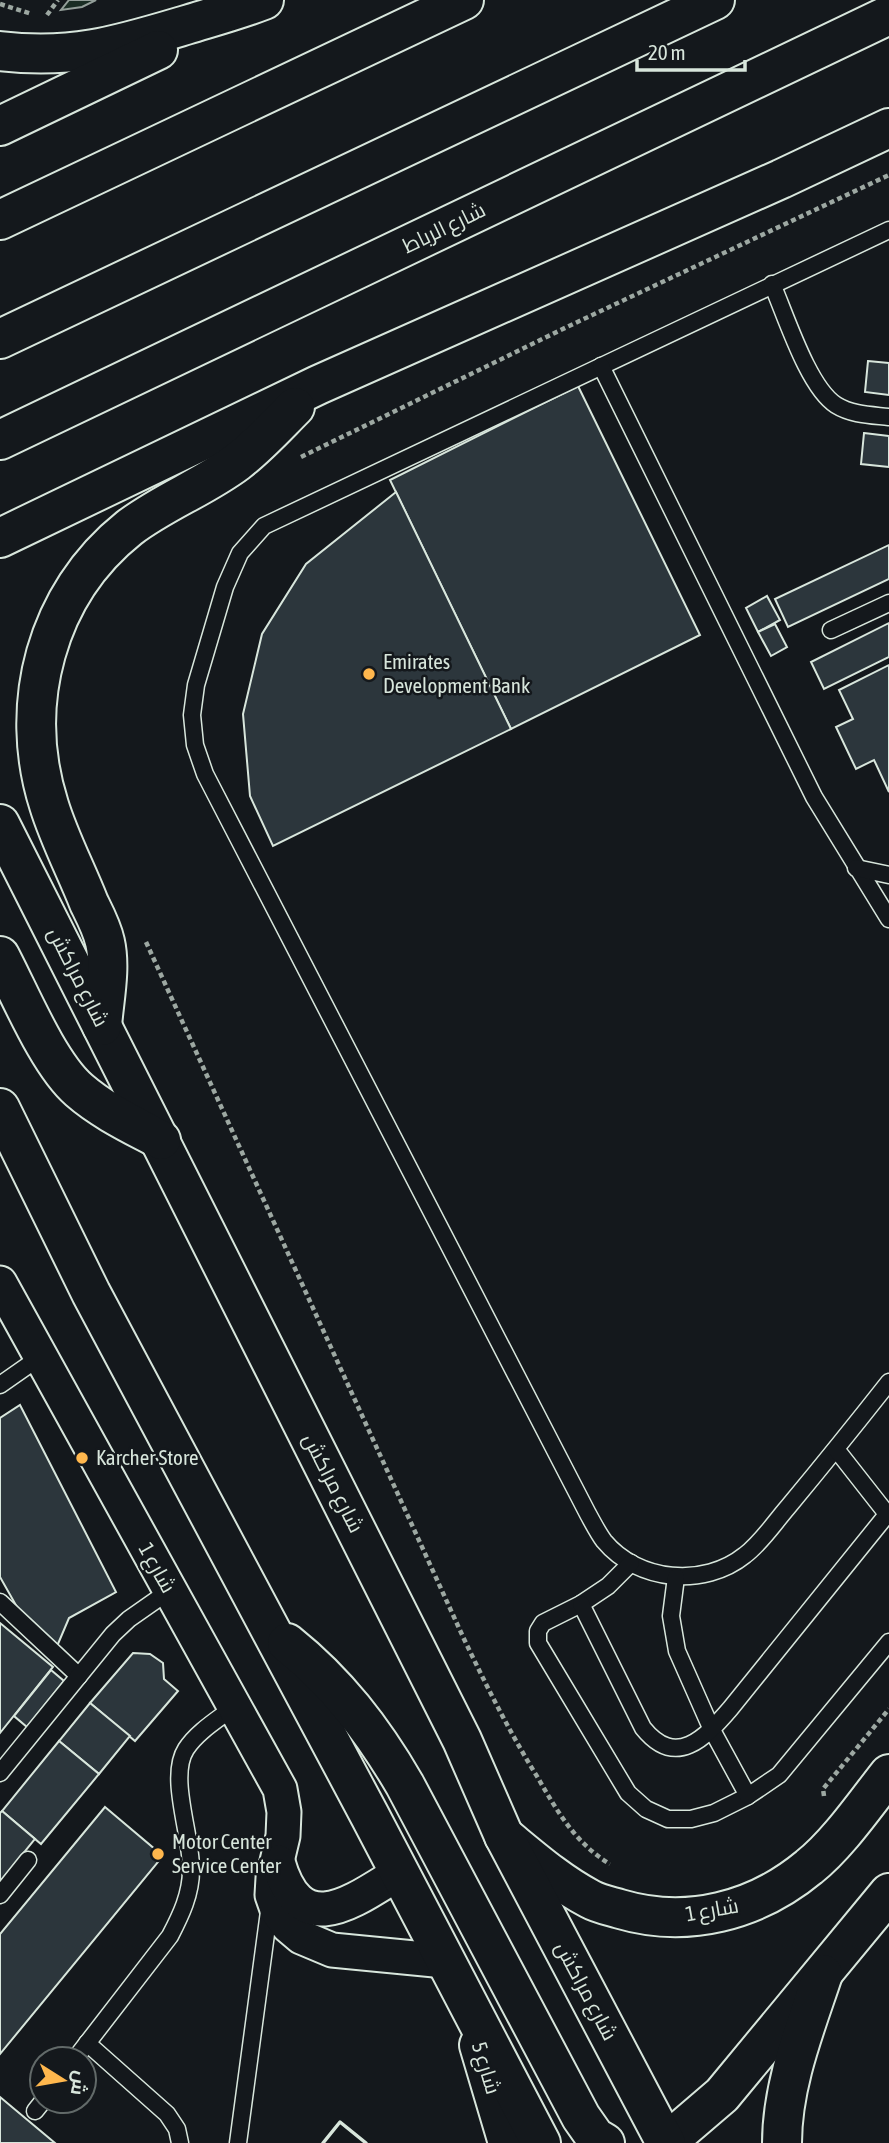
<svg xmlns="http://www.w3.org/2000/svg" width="889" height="2143" font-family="'Asap Condensed',Cairo,sans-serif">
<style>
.green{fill:#1a2d24;stroke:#939e99;stroke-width:2}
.building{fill:#2c363c;stroke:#d8e6dc;stroke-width:2}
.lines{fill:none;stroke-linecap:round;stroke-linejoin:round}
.service-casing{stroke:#d8e6dc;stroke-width:19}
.minor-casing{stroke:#d8e6dc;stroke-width:37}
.tertiary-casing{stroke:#d8e6dc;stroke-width:42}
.primary-casing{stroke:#d8e6dc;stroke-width:42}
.motorway-casing{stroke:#d8e6dc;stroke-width:42}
.path{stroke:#9da8a2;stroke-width:4.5;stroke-dasharray:5 3.5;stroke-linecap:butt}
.service{stroke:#14181c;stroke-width:16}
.minor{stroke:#14181c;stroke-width:33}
.tertiary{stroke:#14181c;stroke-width:38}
.primary{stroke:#14181c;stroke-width:38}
.motorway{stroke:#14181c;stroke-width:38}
.wall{stroke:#d8e6dc;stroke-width:3.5}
.poi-dot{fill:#ffb74d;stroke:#14181c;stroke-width:2.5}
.labels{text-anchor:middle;stroke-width:5;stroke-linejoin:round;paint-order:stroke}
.street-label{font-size:21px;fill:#d8e6dc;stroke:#14181c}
.poi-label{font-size:21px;fill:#d8e6dc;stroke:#14181c;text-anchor:start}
</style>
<rect width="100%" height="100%" fill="#14181c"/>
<polygon class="green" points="69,0 96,0 82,7 61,10"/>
<g class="building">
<polygon points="868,361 889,363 889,395 865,392"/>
<polygon points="578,386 700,635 511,729 390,480"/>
<polygon points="864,433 889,436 889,467 861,464"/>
<polygon points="396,492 511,729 273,846 250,796 243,714 262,634 306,564"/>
<polygon points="889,545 889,579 788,627 775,599"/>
<polygon points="767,596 780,620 758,632 746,608"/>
<polygon points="889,623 889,657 824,689 811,662"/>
<polygon points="775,624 787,647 771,656 758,632"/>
<polygon points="889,665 889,792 874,760 856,769 836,727 853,719 839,690"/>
<polygon points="20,1405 116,1592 69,1618 55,1651 26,1623 0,1577 0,1418"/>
<polygon points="0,1623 53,1667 0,1733"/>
<polygon points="133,1653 150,1654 163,1663 164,1679 178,1691 135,1741 90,1703"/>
<polygon points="51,1670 64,1681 27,1727 14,1716"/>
<polygon points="90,1703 130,1736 99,1774 59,1741"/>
<polygon points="59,1741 99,1774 41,1844 2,1811"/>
<polygon points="105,1807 163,1856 0,2054 0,1934"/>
<polygon points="2,1811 35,1839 0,1882 0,1813"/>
<polygon points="0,2097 55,2143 0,2143"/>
</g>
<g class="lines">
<defs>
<g id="service">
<path d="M889 230 264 526 240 553 225 587 196 685 192 715 195 745 205 774 588 1514C593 1523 598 1533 604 1541 638 1582 704 1588 745 1555 761 1543 775 1522 788 1507 822 1466 856 1424 889 1382"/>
<path d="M772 284C786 316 808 387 836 405 852 415 871 415 889 417"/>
<polyline points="601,366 814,797 889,919"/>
<polyline points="831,630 889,603"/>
<polyline points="856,868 889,875"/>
<polyline points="0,1385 40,1357"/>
<polyline points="836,1449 887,1514"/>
<polyline points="631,1563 608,1586 581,1604 543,1623 538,1631 538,1643 628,1793 646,1809 668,1819 691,1819 714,1813 748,1796 779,1775 889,1642"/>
<polyline points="676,1577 671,1616 677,1651 712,1730 748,1796"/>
<polyline points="0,1602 79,1676"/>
<path d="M581 1604 643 1728C676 1769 705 1738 730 1709L889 1512"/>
<polyline points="0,1773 113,1634 129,1619 169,1591"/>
<polyline points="0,1895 28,1860"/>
<polyline points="87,2043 167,2114 177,2129 180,2143"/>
<path d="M75 2059 170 1936C181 1915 191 1894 191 1870 192 1836 168 1777 186 1749 197 1732 217 1720 234 1707"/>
<polyline points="35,2111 43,2101"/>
<polyline points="238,2143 270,1904"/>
</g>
<g id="minor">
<polyline points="0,1283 280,1789 284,1812 283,1836 273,1878 272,1895 278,1912 288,1926 301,1937 332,1950 445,1961"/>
<path d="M278 1862C301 1942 352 1902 399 1873"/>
</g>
<g id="tertiary">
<path d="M504 1836C532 1859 558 1882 590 1899 599 1904 610 1906 620 1909 687 1929 756 1911 809 1867 838 1844 866 1803 889 1774"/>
<polyline points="479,2045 508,2143"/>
<polyline points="666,2143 722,2095 889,1893"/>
</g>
<g id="primary">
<polyline points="0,824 462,1740 504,1836 666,2143"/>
<path d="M0 956C20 994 48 1063 79 1090 103 1111 133 1125 161 1140"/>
<polyline points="0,1108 91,1293 370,1816 541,2143"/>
<path d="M287 1643C337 1683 373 1730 405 1785L581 2117 595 2137 605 2143"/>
<path d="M782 2143C782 2085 805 2028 823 1974"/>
</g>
<g id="motorway">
<path d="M0 51C72 60 119 45 186 25 212 17 238 10 264 0"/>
<polyline points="0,126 158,50"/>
<polyline points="0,220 464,0"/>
<polyline points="0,339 715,0"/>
<polyline points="0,440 889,15"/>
<polyline points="0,538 318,385 781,179 889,128"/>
<path d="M102 1026C104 1000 111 968 105 942 102 928 95 915 89 903 76 870 59 838 49 805 17 705 46 594 129 528 163 502 204 487 237 462 258 446 276 426 295 407"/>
</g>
</defs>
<use href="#service" class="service-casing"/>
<use href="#minor" class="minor-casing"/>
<use href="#tertiary" class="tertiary-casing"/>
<use href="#primary" class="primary-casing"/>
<use href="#motorway" class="motorway-casing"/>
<g class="path">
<polyline points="0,4 32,14"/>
<polyline points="47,15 58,0"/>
<polyline points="301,457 569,326 889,175"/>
<path d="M146 942 464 1639C487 1687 510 1733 538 1778 557 1811 576 1844 610 1864"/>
<polyline points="824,1796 823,1789 889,1709"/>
</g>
<use href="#service" class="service"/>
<use href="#minor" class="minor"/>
<use href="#tertiary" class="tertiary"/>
<use href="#primary" class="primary"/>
<use href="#motorway" class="motorway"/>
<polyline class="wall" points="323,2143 340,2122 366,2143"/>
</g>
<g class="poi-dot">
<circle cx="369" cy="674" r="7"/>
<circle cx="82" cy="1458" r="7"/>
<circle cx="158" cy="1854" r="7"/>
</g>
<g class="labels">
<g class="street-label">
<text transform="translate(444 228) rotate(-26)" y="7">شارع الرباط</text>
<text transform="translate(78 977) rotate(63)" y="7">شارع مراكش</text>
<text transform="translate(333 1483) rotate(63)" y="7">شارع مراكش</text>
<text transform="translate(157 1568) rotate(61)" y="7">شارع 1</text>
<text transform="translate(712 1910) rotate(-10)" y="7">شارع 1</text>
<text transform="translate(586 1991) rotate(62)" y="7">شارع مراكش</text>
<text transform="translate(486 2068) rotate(73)" y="7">شارع 5</text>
</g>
<g class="poi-label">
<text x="383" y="669">Emirates<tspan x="383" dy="24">Development Bank</tspan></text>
<text x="96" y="1465">Karcher Store</text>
<text x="172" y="1849">Motor Center<tspan x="172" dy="24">Service Center</tspan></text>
</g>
</g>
<g transform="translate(63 2080) rotate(101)"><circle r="33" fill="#14181c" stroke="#626a69" stroke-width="2"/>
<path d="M0-5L12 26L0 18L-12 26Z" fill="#ffb74d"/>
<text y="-10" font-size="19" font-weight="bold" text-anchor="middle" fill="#d8e6dc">ش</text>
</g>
<path d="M637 60v10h108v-10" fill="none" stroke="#d8e6dc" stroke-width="3.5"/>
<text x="648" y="60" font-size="21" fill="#d8e6dc" stroke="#14181c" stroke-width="5" paint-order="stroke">20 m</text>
</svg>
